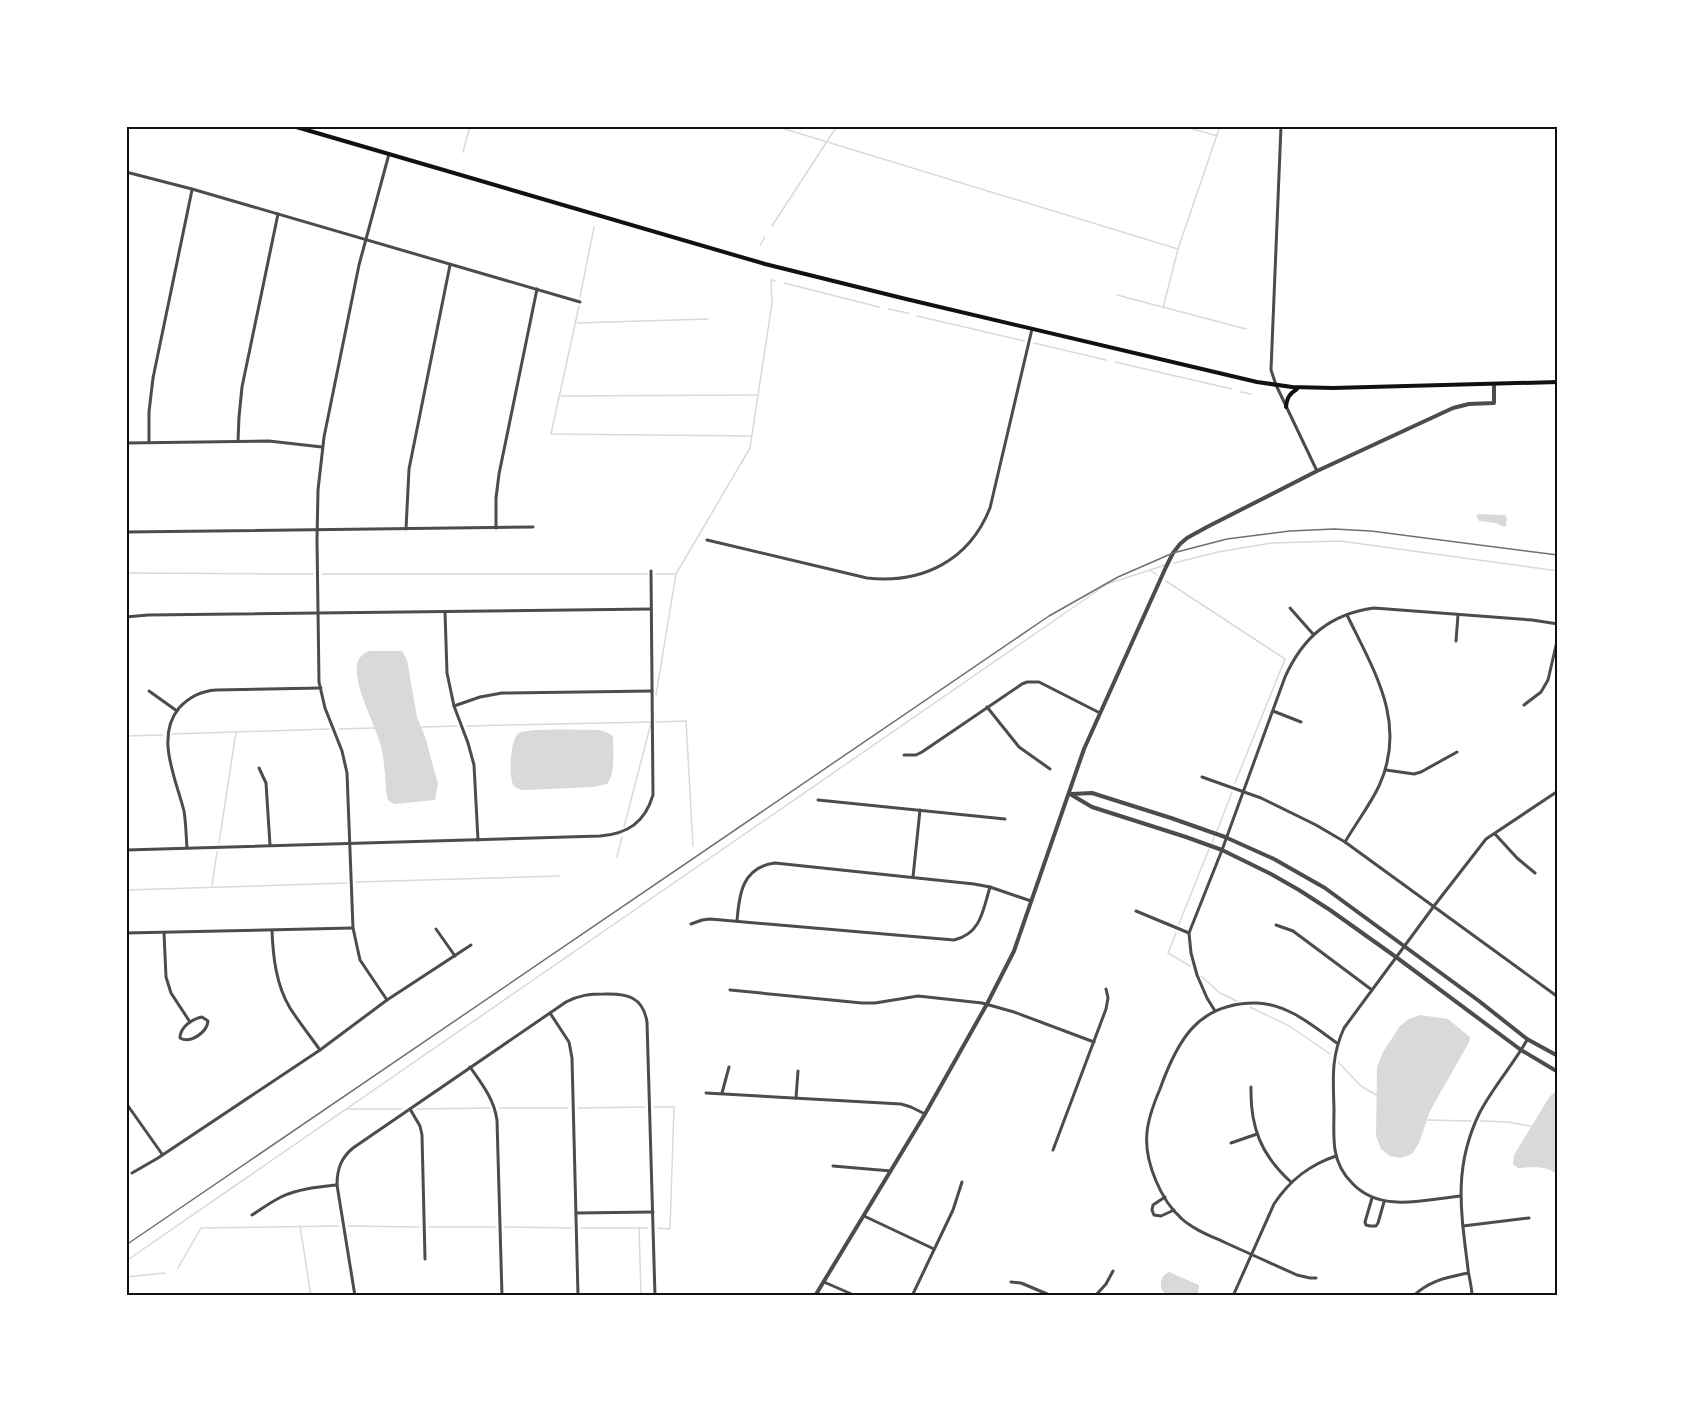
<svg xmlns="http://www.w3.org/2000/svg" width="1684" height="1422" font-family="Literata,serif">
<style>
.water{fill:#d9d9d9}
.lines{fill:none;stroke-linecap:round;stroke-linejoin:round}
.stream{stroke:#d9d9d9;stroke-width:1.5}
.minor{stroke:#4c4c4c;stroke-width:3}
.tertiary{stroke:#4c4c4c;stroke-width:4}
.secondary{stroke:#111;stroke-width:4}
.rail{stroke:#707070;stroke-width:1.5}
.neatline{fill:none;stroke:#111;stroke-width:2}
</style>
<rect width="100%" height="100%" fill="#fff"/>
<g class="water">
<polygon points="1478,514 1505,515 1507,518 1506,526 1504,527 1496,523 1479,521 1476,516"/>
<path d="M369 651H402L407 660 417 717 426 739 435 774 438 783 435 800 395 804 390 802 387 798C385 781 385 763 381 746 375 724 354 687 357 665 358 658 363 653 369 651Z"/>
<path d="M599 730 606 732 613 736C613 751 616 772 607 784L593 787 527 790C523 790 518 790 514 786 508 779 510 738 519 733 529 728 585 730 599 730Z"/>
<polygon points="1420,1015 1448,1019 1470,1037 1469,1042 1430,1111 1419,1143 1412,1154 1401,1158 1390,1156 1381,1149 1376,1136 1377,1067 1383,1052 1400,1026 1409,1019"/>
<path d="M1554 1093H1558V1175C1547 1165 1532 1167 1518 1168L1513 1164 1514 1155 1550 1096Z"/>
<path d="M1169 1272 1199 1285V1288L1197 1296C1187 1296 1158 1300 1161 1283 1161 1277 1165 1274 1169 1272Z"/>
</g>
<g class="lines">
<g class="stream">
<polyline points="775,126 1178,249"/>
<polyline points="1183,126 1217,136"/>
<polyline points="463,152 470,126"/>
<polyline points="772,226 837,126"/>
<polyline points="760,246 765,237"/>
<polyline points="784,283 879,307"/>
<polyline points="1117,295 1246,329"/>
<polyline points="580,297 594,227"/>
<polyline points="579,306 551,434 751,436"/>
<polyline points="1163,308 1178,249 1220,126"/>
<polyline points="888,309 908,313"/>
<polyline points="917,316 1024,341"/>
<polyline points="577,323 708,319"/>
<polyline points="1034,343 1106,360"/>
<polyline points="1115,362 1232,389"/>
<polyline points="1241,392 1251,394"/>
<polyline points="561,396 757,395"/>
<polyline points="1174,563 1218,552 1271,543 1340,541 1558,571"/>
<polyline points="1151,571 1157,575"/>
<polyline points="126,573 313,574"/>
<polyline points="322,574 647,574"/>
<polyline points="656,574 675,574"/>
<polyline points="1166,581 1285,659 1235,783"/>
<polyline points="656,695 676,574 750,448 772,303 771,280 775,281"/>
<polyline points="657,722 686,721 693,846"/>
<polyline points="467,726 652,722"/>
<polyline points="422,727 457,726"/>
<polyline points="339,729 375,728"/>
<polyline points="172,734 329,729"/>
<polyline points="126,736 163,735"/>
<polyline points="624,827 651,723"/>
<polyline points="1217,831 1232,792"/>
<polyline points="219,843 236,732"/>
<polyline points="1212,843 1214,837"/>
<polyline points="617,857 622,837"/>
<polyline points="356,882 559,876"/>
<polyline points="212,885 217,852"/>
<polyline points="126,890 347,883"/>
<polyline points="1179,924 1209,849"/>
<polyline points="1176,933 1168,953 1190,966"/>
<polyline points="1201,976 1220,993 1237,1001"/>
<polyline points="1250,1007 1291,1027 1330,1054"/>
<polyline points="1338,1062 1361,1086 1378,1096"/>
<polyline points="654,1107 674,1107 670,1229 658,1228"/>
<polyline points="500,1108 568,1108"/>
<polyline points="578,1108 645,1107"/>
<polyline points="348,1109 402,1109"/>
<polyline points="417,1109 490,1108"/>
<polyline points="1427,1120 1471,1121"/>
<polyline points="1481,1121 1508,1122 1534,1127"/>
<polyline points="300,1226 311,1296"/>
<polyline points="348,1226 419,1227"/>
<polyline points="429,1227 495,1227"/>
<polyline points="505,1227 572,1228"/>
<polyline points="581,1228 648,1228"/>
<polyline points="639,1228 641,1296"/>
<polyline points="126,1261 1107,584 1165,565"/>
<polyline points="178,1268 201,1228 339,1226"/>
<polyline points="126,1277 165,1273"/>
</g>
<g class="minor">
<polyline points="1281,126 1271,370 1276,385 1317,471"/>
<polyline points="126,172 192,189 580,302"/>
<polyline points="238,441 239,417 242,387 278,214"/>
<polyline points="149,442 149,412 153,378 192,190"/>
<polyline points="126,443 269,441 322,447"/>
<polyline points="496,528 496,498 499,474 537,289"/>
<polyline points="406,529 409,469 450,265"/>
<polyline points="126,532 533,527"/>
<path d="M707 540 867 578C922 584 969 561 990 508L1032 329"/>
<polyline points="1290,608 1313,634"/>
<polyline points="445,612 447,673 454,706 468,743 474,765 478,840"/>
<polyline points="126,617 148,615 651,609"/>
<polyline points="1456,641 1458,615"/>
<polyline points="149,691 177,711"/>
<polyline points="1524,705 1541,692 1548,680 1558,637"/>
<polyline points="454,706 480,697 502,693 652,691"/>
<polyline points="987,707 1019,747 1050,769"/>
<polyline points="1273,711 1301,722"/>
<polyline points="904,755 916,755 922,752 1022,684 1027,682 1039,682 1100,713"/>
<polyline points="259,768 266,783 270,845"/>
<polyline points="1386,770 1414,774 1421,772 1457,752"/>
<polyline points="1202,777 1261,798 1316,825 1345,842 1558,997"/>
<polyline points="818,800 1005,819"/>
<polyline points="1495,834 1517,858 1535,873"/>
<path d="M1345 842C1356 823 1370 805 1379 786 1408 723 1374 671 1347 615"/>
<path d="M187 848C186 835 186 823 184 811 176 779 155 737 179 708 189 697 201 691 216 690L321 688"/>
<path d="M126 850 600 836C628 834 645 822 653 795L651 571"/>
<polyline points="913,877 920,810"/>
<polyline points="1136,911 1189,933"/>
<path d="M737 921C739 895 742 867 775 863L974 884 990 887 1031 901"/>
<path d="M691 924 702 920 710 919 954 940C981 934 983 910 990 887"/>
<polyline points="1276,925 1293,931 1372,990"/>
<polyline points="436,929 455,956"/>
<path d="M272 931C273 956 276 985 290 1008 299 1022 310 1036 320 1050"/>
<polyline points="126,933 353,928"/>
<polyline points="164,933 166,977 171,993 190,1022"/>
<polyline points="730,990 862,1003 875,1003 918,996 982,1003 1014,1012 1094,1042"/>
<polyline points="387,1000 360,960 353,928 347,773 342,751 325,708 319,682 317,540 318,490 324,437 359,265 389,154"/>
<path d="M1215 1011 1207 998 1197 975 1191 953 1189 933 1222 850 1285 677C1303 637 1330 614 1374 608L1532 620 1558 624"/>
<polyline points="550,1013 569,1042 572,1058 578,1296"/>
<path d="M202 1017 208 1021C207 1032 191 1044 180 1038 180 1027 192 1019 202 1017Z"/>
<path d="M470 1067C482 1084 494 1099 497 1120L502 1296"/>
<path d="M1251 1087C1250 1127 1261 1155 1291 1182"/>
<polyline points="706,1093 901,1104 911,1107 925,1114"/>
<polyline points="722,1093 729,1067"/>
<polyline points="796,1098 798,1071"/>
<polyline points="126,1103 162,1154"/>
<polyline points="410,1109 420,1126 422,1135 425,1259"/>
<polyline points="1231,1143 1257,1134"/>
<polyline points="1053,1150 1106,1009 1108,998 1106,989"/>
<polyline points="833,1166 891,1171"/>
<polyline points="132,1173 158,1158 320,1050 387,1000 471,945"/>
<path d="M1460 1196C1423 1200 1380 1213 1352 1183 1343 1174 1337 1162 1335 1150 1333 1137 1334 1123 1334 1109 1333 1078 1331 1057 1344 1028L1434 906 1486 839 1558 791"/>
<polyline points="1165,1197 1153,1205 1152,1210 1154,1215 1161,1216 1174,1210"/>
<polyline points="1372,1198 1365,1222 1366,1225 1370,1226 1376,1226 1378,1223 1384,1202"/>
<polyline points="576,1213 653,1212"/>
<path d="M252 1215C261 1209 271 1202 281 1197 298 1189 318 1187 337 1185"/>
<polyline points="864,1216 934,1249"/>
<polyline points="1463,1226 1529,1218"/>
<path d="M1316 1278H1310L1297 1275C1273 1264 1250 1254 1226 1243 1211 1236 1194 1230 1182 1219 1161 1201 1144 1161 1147 1133 1148 1118 1154 1103 1160 1089 1177 1041 1198 1002 1257 1003 1288 1004 1313 1026 1337 1043"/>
<polyline points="824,1282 856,1296"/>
<polyline points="1011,1282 1021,1283 1052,1296"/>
<path d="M355 1296 337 1185C337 1169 341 1158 353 1148L566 1002C579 995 590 994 604 994 627 993 643 997 647 1022L655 1296"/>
<polyline points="912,1296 953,1210 962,1182"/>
<polyline points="1095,1296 1106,1284 1113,1271"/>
<path d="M1233 1296 1274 1204C1290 1180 1309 1165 1336 1156"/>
<path d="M1413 1296C1431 1280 1445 1278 1468 1273"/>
<path d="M1472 1296C1472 1287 1469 1278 1468 1269 1461 1212 1453 1168 1479 1114 1492 1088 1513 1065 1527 1040"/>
</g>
<g class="tertiary">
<polyline points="1070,794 1092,807 1186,837 1222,850 1271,874 1299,890 1330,910 1396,957 1521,1050 1558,1072"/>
<polyline points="1071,794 1092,793 1171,818 1225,837 1274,859 1325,888 1479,1001 1527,1039 1558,1056"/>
<polyline points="815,1296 925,1114 987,1004 1014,951 1084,749 1166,567 1173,553 1180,544 1187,538 1207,527 1317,471 1453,408 1469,404 1494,403 1494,384"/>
</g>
<g class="secondary">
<polyline points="293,126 765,264 906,299 1257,382 1292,387 1333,388 1558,382"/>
<path d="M1286 407C1287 398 1289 394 1297 389"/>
</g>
<polyline class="rail" points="126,1245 1049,616 1118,577 1173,553 1227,539 1290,531 1334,529 1371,531 1558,555"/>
</g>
<rect width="1684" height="1422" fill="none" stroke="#ffffff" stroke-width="255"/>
<rect x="128" y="128" width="1428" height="1166" class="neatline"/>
</svg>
